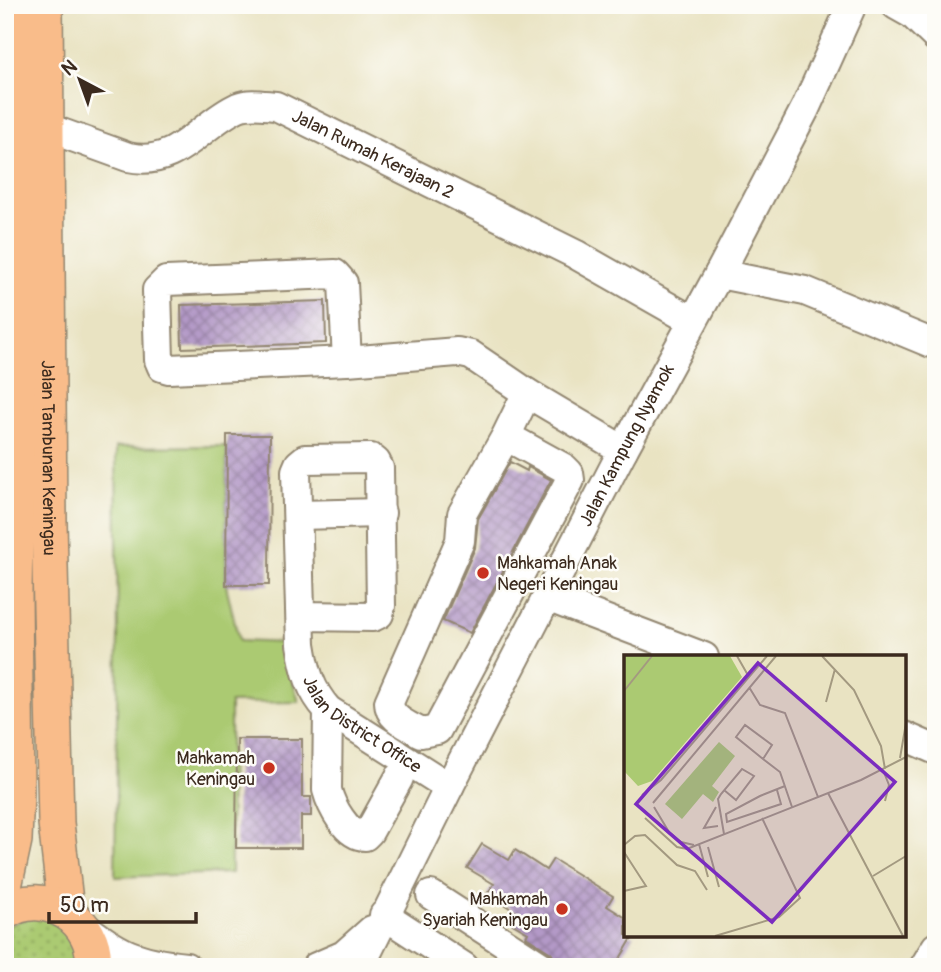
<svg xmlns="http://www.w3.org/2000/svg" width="941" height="972" font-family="Pangolin,sans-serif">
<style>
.grass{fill:#abca72;stroke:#737a48;stroke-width:2}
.park{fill:url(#park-dots);stroke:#737a48;stroke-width:2}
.building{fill:url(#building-cross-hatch)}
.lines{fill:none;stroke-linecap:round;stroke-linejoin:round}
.minor-casing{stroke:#928670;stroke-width:32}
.major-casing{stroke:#928670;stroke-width:38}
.minor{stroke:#fff;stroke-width:28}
.major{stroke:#f9bc8a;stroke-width:35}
.poi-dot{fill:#c8321e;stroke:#fdfcf7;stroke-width:2.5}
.labels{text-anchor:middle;stroke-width:5;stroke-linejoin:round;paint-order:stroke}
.street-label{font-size:18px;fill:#3b2a1e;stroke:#fdfcf7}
.poi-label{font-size:18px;fill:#3b2a1e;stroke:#fdfcf7;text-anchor:end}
.inset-road{fill:none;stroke:#a39980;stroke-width:2}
.view{fill:#7b2cbf;fill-opacity:0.15;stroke:#7b2cbf;stroke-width:3.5}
.inset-edge{fill:none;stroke:#3b2a1e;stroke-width:3.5}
</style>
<defs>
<pattern id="park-dots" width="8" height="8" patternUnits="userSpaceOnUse" patternTransform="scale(1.75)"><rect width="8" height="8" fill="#abca72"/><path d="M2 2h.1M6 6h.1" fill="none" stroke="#8ca45d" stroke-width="1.8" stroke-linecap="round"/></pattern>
<pattern id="building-cross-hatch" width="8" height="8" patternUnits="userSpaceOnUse" patternTransform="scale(1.75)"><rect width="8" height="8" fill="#b399c7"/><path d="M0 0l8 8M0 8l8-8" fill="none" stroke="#937da1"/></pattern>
</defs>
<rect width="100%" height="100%" fill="#fdfcf7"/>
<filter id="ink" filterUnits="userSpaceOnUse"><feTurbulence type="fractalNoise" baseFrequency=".0143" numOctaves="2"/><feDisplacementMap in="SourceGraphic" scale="14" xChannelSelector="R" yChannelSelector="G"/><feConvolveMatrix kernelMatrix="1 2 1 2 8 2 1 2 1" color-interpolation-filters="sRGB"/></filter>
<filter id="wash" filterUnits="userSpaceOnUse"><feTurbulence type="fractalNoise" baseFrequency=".00686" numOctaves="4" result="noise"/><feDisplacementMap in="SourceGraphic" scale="28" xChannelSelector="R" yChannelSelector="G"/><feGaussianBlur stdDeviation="1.57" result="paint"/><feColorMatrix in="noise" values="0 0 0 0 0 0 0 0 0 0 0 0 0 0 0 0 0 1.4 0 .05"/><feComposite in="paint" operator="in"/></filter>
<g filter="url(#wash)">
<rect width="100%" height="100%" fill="#e9e3c2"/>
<polygon class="grass" points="227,446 226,585 239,641 287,643 288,666 299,702 230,703 231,873 115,877 118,636 116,447"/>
<polygon class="park" points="32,914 72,930 79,967 5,967 5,928"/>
<g id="blocks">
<g class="building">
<polygon points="325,301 326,343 182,348 181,305"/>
<polygon points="227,435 270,435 269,585 226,585"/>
<polygon points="510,462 527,471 528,467 551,480 470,633 443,621 475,548 478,519"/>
<polygon points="237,739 302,739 302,797 311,797 311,816 301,816 301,848 236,848"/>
<polygon points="482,844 509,860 515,850 546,870 553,859 613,896 607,906 626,918 626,935 634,935 615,967 565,967 557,962 551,953 526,937 528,933 511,923 518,913 487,894 494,884 467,868"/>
</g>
</g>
</g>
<g filter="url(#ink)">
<use href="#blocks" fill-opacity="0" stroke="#928670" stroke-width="2"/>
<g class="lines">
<defs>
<g id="minor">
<polyline points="896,5 912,14 936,37"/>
<path id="s1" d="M45 127 128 157C177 168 199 125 238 107 250 102 263 105 276 106L575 254 693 321"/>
<polyline points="719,274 805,291 936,345"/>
<polyline points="347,361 343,283 335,274 166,281 157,290 159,360 162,367 169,369 347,361 457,352 471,355 527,393 623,450"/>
<path d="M506 436 564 468 569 473 570 480 437 730 421 733C408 725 389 719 389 702L460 541 462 514 506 436 527 393"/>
<polyline points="298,515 381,513"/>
<polyline points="547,597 704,657"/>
<path id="s2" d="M301 616 373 617 379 614 381 606 379 468 376 462 371 458 305 459 299 464 296 471 301 644C305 670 310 690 328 710L449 787"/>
<path d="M328 710 327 790C331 805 346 836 365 836L369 832 399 778"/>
<polyline points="904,736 936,750"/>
<polyline points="431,895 542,967"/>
<polyline points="384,915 464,967"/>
<path d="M80 923C119 954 136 962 186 967"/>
<polyline points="316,967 344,955 372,930"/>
<path id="s3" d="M360 967 449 787 623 450 719 274 805 109 852 5"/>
<polyline points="924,967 936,947"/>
</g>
<g id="major">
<path id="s4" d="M45 5 49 522 56 823 66 910"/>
<polyline points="5,882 14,840 16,793 14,592 18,353 11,5"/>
<path d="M5 912C45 885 99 921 93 967"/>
</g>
</defs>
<use href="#minor" class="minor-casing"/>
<use href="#major" class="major-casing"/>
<use href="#minor" class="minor"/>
<use href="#major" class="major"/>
</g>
</g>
<g class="poi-dot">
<circle cx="483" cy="573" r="7"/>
<circle cx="269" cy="768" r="7"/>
<circle cx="562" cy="909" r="7"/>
</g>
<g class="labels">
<g class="street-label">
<text dy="6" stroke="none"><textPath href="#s1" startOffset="360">Jalan Rumah Kerajaan 2</textPath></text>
<text dy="6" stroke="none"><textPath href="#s3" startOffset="586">Jalan Kampung Nyamok</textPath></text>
<text dy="6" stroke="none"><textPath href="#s4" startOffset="453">Jalan Tambunan Keningau</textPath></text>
<text dy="6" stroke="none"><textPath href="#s2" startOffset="600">Jalan District Office</textPath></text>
</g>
<g class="poi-label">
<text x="497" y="569" text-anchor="start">Mahkamah Anak<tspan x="497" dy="21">Negeri Keningau</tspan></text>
<text x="255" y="764">Mahkamah<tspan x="255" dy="21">Keningau</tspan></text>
<text x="548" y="905">Mahkamah<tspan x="548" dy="21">Syariah Keningau</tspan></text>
</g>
</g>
<g transform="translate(624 655)">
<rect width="282" height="282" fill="#e9e3c2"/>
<path d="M0 1H106L118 22 28 126 14 131 0 116ZM95 87 111 101 88 131 95 137 89 147 79 139 58 164 41 149Z" fill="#abca72"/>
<path class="inset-road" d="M113 1 125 22M198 1 230 35 257 91 261 114M125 32 136 50 161 58 194 142M0 36 28 1M202 47 211 14M276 103 282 68M139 104 148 90 121 70 112 82 139 104 156 117 168 152M259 115 265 130 261 146M100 135 112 145 130 121 118 114 97 139 94 144 100 179M153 135 157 149 103 167 102 159 136 141 161 131M204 138 279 281M18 140 37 125 143 1M29 148 152 1M30 152 45 177 57 187 70 190M92 152 80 173 94 171M21 163 53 192 63 194 237 125 282 102M75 189 84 222M0 190 11 181 21 180 53 210 71 216 83 235M84 192 95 232M0 197 22 231 0 236M249 221 282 201M91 281 155 262 176 243 138 163"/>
<path class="view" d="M134 8 271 127 148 267 12 149Z"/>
<rect width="282" height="282" class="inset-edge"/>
</g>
<rect width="941" height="972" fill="none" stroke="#fdfcf7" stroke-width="28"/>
<g transform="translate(80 80) rotate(319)" stroke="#fdfcf7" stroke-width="5" paint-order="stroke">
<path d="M0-5L12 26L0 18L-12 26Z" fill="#3b2a1e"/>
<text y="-10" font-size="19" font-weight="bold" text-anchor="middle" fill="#3b2a1e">N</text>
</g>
<path d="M49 912v10h147v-10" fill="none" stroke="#3b2a1e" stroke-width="3.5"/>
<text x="60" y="912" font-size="21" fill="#3b2a1e" stroke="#fdfcf7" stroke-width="5" paint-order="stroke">50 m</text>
</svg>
